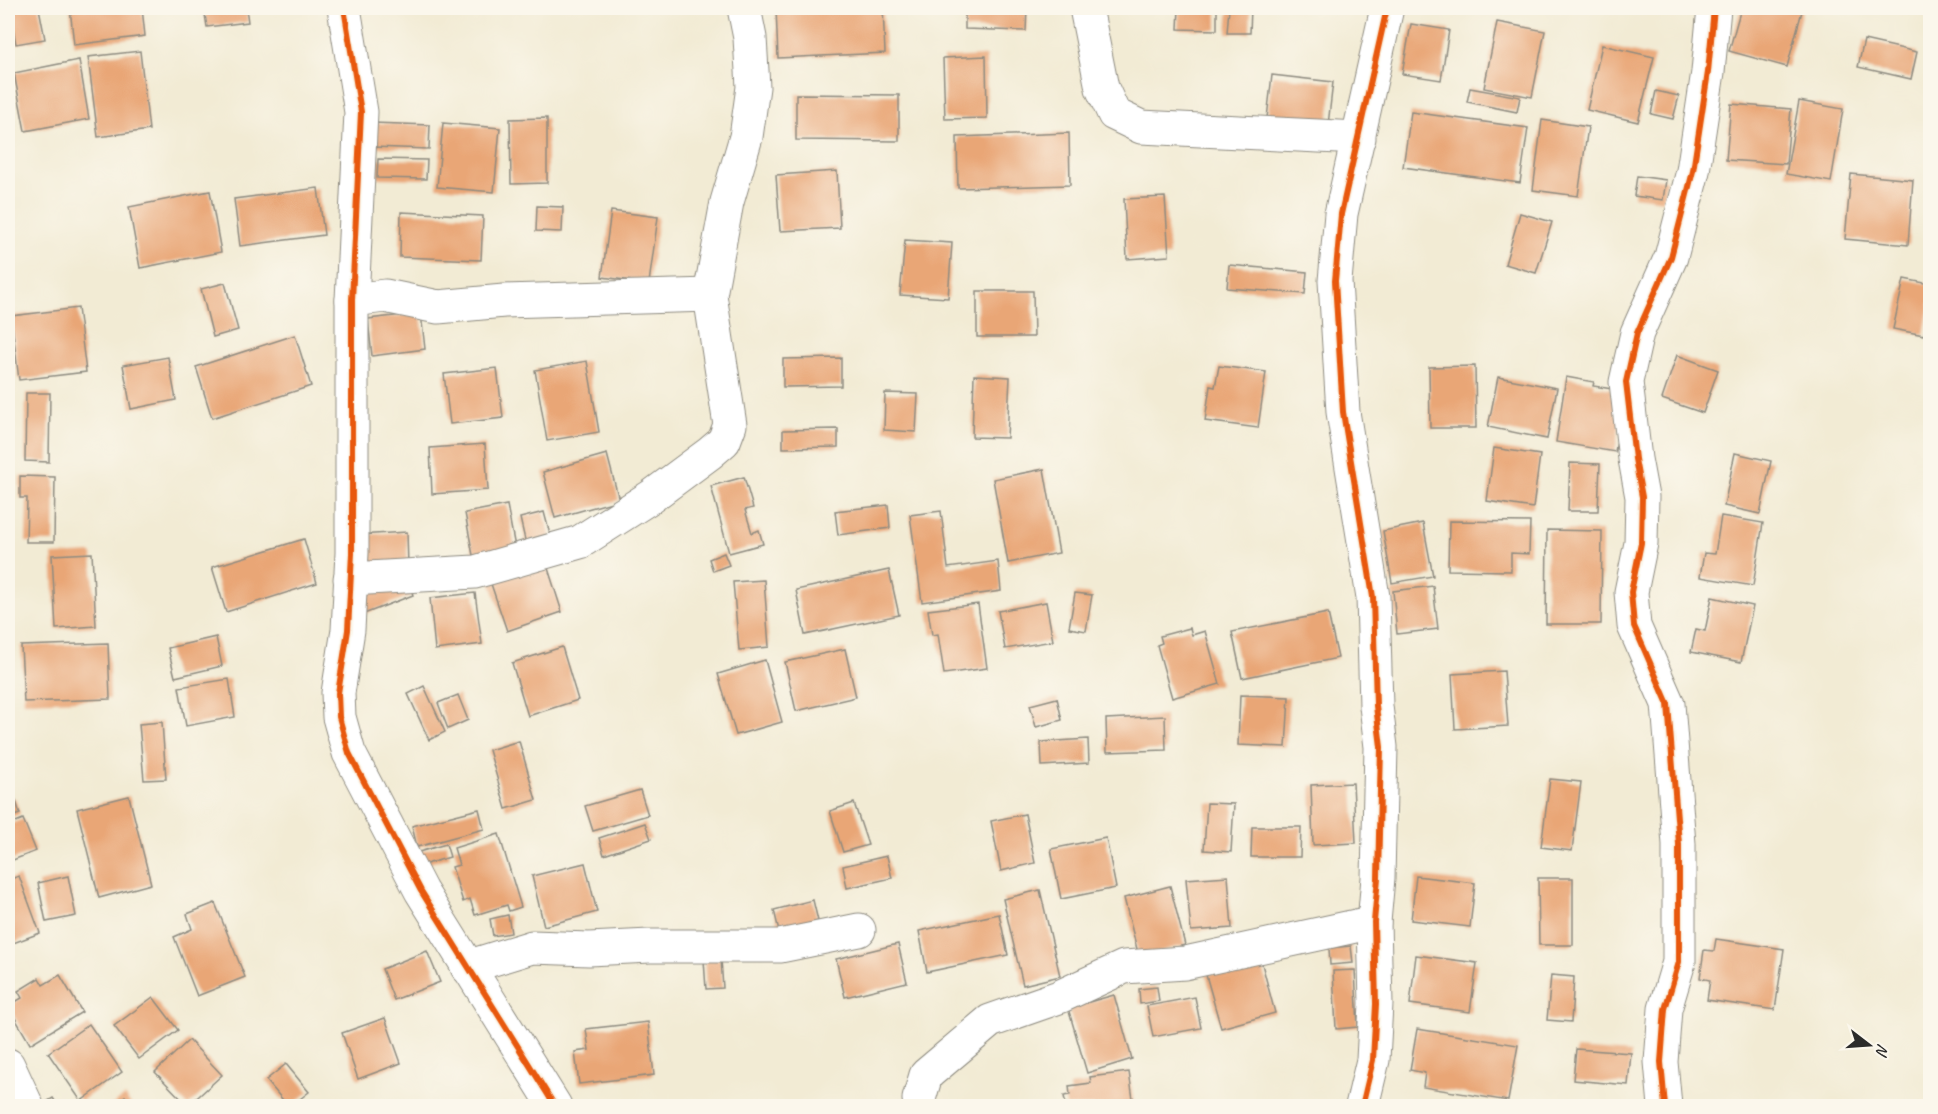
<svg xmlns="http://www.w3.org/2000/svg" width="1938" height="1114" font-family="Caveat,sans-serif">
<style>
.building{fill:#e9a676}
.lines{fill:none;stroke-linecap:round;stroke-linejoin:round}
.minor-casing{stroke:#8e8b80;stroke-width:35}
.minor{stroke:#fff;stroke-width:33}
.cycleway-casing{stroke:#fbf7ec;stroke-width:10}
.cycleway{stroke:#e8590c;stroke-width:6}
</style>
<rect width="100%" height="100%" fill="#fbf7ec"/>
<filter id="ink" filterUnits="userSpaceOnUse"><feTurbulence type="fractalNoise" baseFrequency=".0167" numOctaves="2"/><feDisplacementMap in="SourceGraphic" scale="12" xChannelSelector="R" yChannelSelector="G"/><feConvolveMatrix kernelMatrix="1 2 1 2 8 2 1 2 1" color-interpolation-filters="sRGB"/></filter>
<filter id="wash" filterUnits="userSpaceOnUse"><feTurbulence type="fractalNoise" baseFrequency=".008" numOctaves="4" result="noise"/><feDisplacementMap in="SourceGraphic" scale="24" xChannelSelector="R" yChannelSelector="G"/><feGaussianBlur stdDeviation="1.35" result="paint"/><feColorMatrix in="noise" values="0 0 0 0 0 0 0 0 0 0 0 0 0 0 0 0 0 1.4 0 .05"/><feComposite in="paint" operator="in"/></filter>
<g filter="url(#wash)">
<rect width="100%" height="100%" fill="#f2ebd4"/>
<g id="blocks">
<g class="building">
<polygon points="9,8 39,8 45,39 16,44"/>
<polygon points="70,8 142,8 145,36 74,45"/>
<polygon points="204,8 246,8 248,22 207,27"/>
<polygon points="776,8 883,8 885,53 778,58"/>
<polygon points="965,8 1027,8 1026,31 965,29"/>
<polygon points="1179,8 1217,8 1217,30 1178,29"/>
<polygon points="1229,8 1251,8 1250,33 1227,33"/>
<polygon points="1741,8 1789,8 1802,11 1787,67 1729,51"/>
<polygon points="1497,22 1545,31 1532,97 1484,88"/>
<polygon points="1411,24 1449,30 1441,80 1402,74"/>
<polygon points="1864,40 1917,52 1911,79 1858,67"/>
<polygon points="1602,45 1654,57 1638,122 1587,110"/>
<polygon points="140,51 149,130 98,137 88,57"/>
<polygon points="986,56 987,118 945,119 943,58"/>
<polygon points="79,60 89,119 25,131 14,73"/>
<polygon points="1272,75 1333,82 1328,125 1267,118"/>
<polygon points="1470,88 1520,97 1517,112 1467,102"/>
<polygon points="1656,91 1679,96 1673,119 1651,114"/>
<polygon points="796,94 899,95 899,141 796,140"/>
<polygon points="1799,101 1843,109 1831,182 1786,174"/>
<polygon points="1731,104 1791,109 1786,164 1726,160"/>
<polygon points="1411,112 1528,128 1520,183 1403,167"/>
<polygon points="547,118 547,183 511,184 510,119"/>
<polygon points="1542,120 1588,127 1578,196 1533,190"/>
<polygon points="372,123 430,125 429,149 372,147"/>
<polygon points="443,123 500,128 494,192 437,187"/>
<polygon points="1069,133 1070,185 958,188 957,137"/>
<polygon points="378,159 427,160 426,179 377,178"/>
<polygon points="837,171 840,228 780,231 776,175"/>
<polygon points="1851,174 1913,180 1908,245 1845,239"/>
<polygon points="1637,176 1666,180 1663,200 1634,196"/>
<polygon points="318,188 324,235 240,246 234,199"/>
<polygon points="210,191 221,252 140,268 129,207"/>
<polygon points="1165,197 1169,256 1127,259 1124,199"/>
<polygon points="537,206 563,207 562,232 536,231"/>
<polygon points="611,211 658,217 649,283 602,277"/>
<polygon points="401,212 483,216 481,260 400,257"/>
<polygon points="1520,213 1552,222 1536,273 1505,264"/>
<polygon points="905,240 952,243 948,298 900,295"/>
<polygon points="1229,265 1307,272 1305,294 1227,288"/>
<polygon points="1904,279 1930,284 1930,302 1924,335 1893,329"/>
<polygon points="225,283 238,330 213,337 201,289"/>
<polygon points="977,291 1033,291 1034,337 977,337"/>
<polygon points="78,308 86,372 19,380 11,316"/>
<polygon points="421,313 425,349 372,356 368,319"/>
<polygon points="295,335 311,386 212,418 196,367"/>
<polygon points="1677,355 1718,370 1703,413 1662,399"/>
<polygon points="168,357 176,400 131,409 123,365"/>
<polygon points="841,358 841,386 783,387 783,359"/>
<polygon points="587,361 599,432 547,441 535,370"/>
<polygon points="1219,366 1266,372 1258,428 1205,421 1210,386 1215,387"/>
<polygon points="1475,366 1476,428 1430,428 1429,367"/>
<polygon points="497,368 503,418 450,424 444,374"/>
<polygon points="974,375 1010,377 1007,438 972,437"/>
<polygon points="1498,377 1557,388 1547,439 1488,427"/>
<polygon points="1566,377 1594,382 1593,386 1612,389 1611,396 1624,399 1615,452 1556,442"/>
<polygon points="26,393 50,393 49,462 25,461"/>
<polygon points="885,393 918,394 916,432 884,430"/>
<polygon points="838,429 838,447 783,448 783,430"/>
<polygon points="485,444 488,490 432,494 430,448"/>
<polygon points="1494,448 1540,455 1533,508 1487,501"/>
<polygon points="1735,453 1771,461 1760,514 1724,506"/>
<polygon points="607,454 619,500 555,518 543,472"/>
<polygon points="1570,463 1600,464 1598,511 1568,511"/>
<polygon points="1044,469 1059,553 1008,563 993,479"/>
<polygon points="20,476 55,477 54,542 26,542 27,498 20,498"/>
<polygon points="744,477 753,508 745,510 752,533 759,530 763,544 729,553 711,486"/>
<polygon points="507,505 517,558 475,566 465,513"/>
<polygon points="888,505 890,528 838,535 835,511"/>
<polygon points="941,511 948,568 998,561 1001,591 922,602 910,515"/>
<polygon points="544,512 552,542 527,549 520,518"/>
<polygon points="1721,516 1763,523 1753,586 1700,577 1704,553 1715,554"/>
<polygon points="1449,521 1530,522 1529,554 1511,553 1511,571 1448,570"/>
<polygon points="1423,523 1433,576 1392,583 1383,531"/>
<polygon points="1547,530 1602,531 1601,624 1546,624"/>
<polygon points="407,532 408,566 360,569 358,535"/>
<polygon points="304,539 317,583 226,612 212,567"/>
<polygon points="92,553 96,626 56,629 52,555"/>
<polygon points="724,553 729,565 713,571 709,559"/>
<polygon points="546,562 562,612 507,631 490,581"/>
<polygon points="889,570 899,615 805,635 796,590"/>
<polygon points="407,578 413,595 364,614 357,597"/>
<polygon points="764,580 769,647 739,650 733,582"/>
<polygon points="1433,586 1438,629 1397,634 1393,591"/>
<polygon points="475,593 482,644 435,650 430,598"/>
<polygon points="1075,593 1092,595 1086,631 1069,628"/>
<polygon points="1712,597 1753,606 1741,662 1691,652 1696,629 1705,631"/>
<polygon points="1046,602 1053,641 1005,649 998,611"/>
<polygon points="978,604 987,668 944,674 938,634 932,635 928,610"/>
<polygon points="1328,613 1338,658 1242,678 1232,632"/>
<polygon points="1190,628 1192,635 1205,631 1220,684 1172,698 1157,645 1162,643 1160,636"/>
<polygon points="216,637 222,666 175,677 168,648"/>
<polygon points="108,643 110,699 24,702 21,646"/>
<polygon points="562,647 578,700 528,716 512,663"/>
<polygon points="845,649 856,697 796,711 785,662"/>
<polygon points="765,660 782,722 736,735 718,674"/>
<polygon points="1504,671 1508,726 1455,729 1452,674"/>
<polygon points="229,679 235,717 186,726 179,687"/>
<polygon points="424,686 445,732 429,740 408,694"/>
<polygon points="458,695 468,720 448,729 438,703"/>
<polygon points="1240,695 1289,697 1286,747 1238,745"/>
<polygon points="1057,698 1062,720 1036,727 1030,705"/>
<polygon points="1165,716 1166,750 1107,752 1106,719"/>
<polygon points="162,722 166,779 144,780 139,724"/>
<polygon points="1088,739 1089,763 1042,766 1041,742"/>
<polygon points="519,741 536,800 506,809 489,750"/>
<polygon points="1550,779 1581,782 1572,851 1541,847"/>
<polygon points="1353,783 1356,843 1313,845 1311,785"/>
<polygon points="640,790 648,815 593,831 585,806"/>
<polygon points="129,796 151,884 99,898 77,809"/>
<polygon points="15,798 20,814 8,818 8,801"/>
<polygon points="854,803 868,845 843,852 830,811"/>
<polygon points="1207,803 1234,804 1231,852 1204,850"/>
<polygon points="479,809 484,829 417,847 412,826"/>
<polygon points="1025,814 1035,863 1001,871 991,821"/>
<polygon points="23,819 36,851 8,862 8,825"/>
<polygon points="645,823 651,839 604,855 599,838"/>
<polygon points="1252,827 1301,827 1300,857 1251,857"/>
<polygon points="499,834 521,907 509,911 507,905 475,915 470,899 463,902 452,867 459,865 454,848"/>
<polygon points="1106,838 1116,888 1061,899 1051,849"/>
<polygon points="446,844 450,857 416,867 412,854"/>
<polygon points="887,856 892,878 847,888 843,866"/>
<polygon points="585,863 597,912 544,926 532,876"/>
<polygon points="19,876 40,933 8,945 8,880"/>
<polygon points="68,876 76,916 46,922 38,883"/>
<polygon points="1228,876 1232,928 1191,931 1186,879"/>
<polygon points="1416,876 1475,883 1470,927 1411,920"/>
<polygon points="1538,878 1573,878 1573,945 1539,945"/>
<polygon points="1170,886 1185,945 1139,957 1124,898"/>
<polygon points="1040,890 1060,976 1023,985 1003,899"/>
<polygon points="813,900 818,921 779,931 774,910"/>
<polygon points="215,903 245,977 197,996 174,937 192,929 187,914"/>
<polygon points="999,914 1008,955 927,972 919,931"/>
<polygon points="508,915 511,933 493,936 490,919"/>
<polygon points="1716,939 1784,949 1775,1010 1707,1000 1710,980 1700,978 1704,950 1714,951"/>
<polygon points="898,944 907,982 845,997 836,959"/>
<polygon points="1351,946 1353,963 1330,965 1329,948"/>
<polygon points="427,951 440,982 394,1000 382,969"/>
<polygon points="1416,955 1477,963 1470,1012 1410,1004"/>
<polygon points="721,959 723,988 706,989 704,960"/>
<polygon points="1261,960 1275,1013 1221,1028 1206,975"/>
<polygon points="1355,970 1358,1027 1336,1029 1333,971"/>
<polygon points="60,975 82,1012 30,1044 8,1006 22,998 18,991 39,978 43,985"/>
<polygon points="1551,975 1574,977 1571,1022 1547,1020"/>
<polygon points="1157,987 1159,1001 1140,1004 1139,989"/>
<polygon points="1114,995 1132,1059 1087,1073 1068,1008"/>
<polygon points="153,997 178,1030 139,1059 114,1026"/>
<polygon points="1195,997 1201,1028 1153,1037 1147,1006"/>
<polygon points="385,1018 401,1063 358,1079 342,1033"/>
<polygon points="648,1022 654,1075 579,1084 575,1052 589,1050 586,1029"/>
<polygon points="89,1024 122,1072 81,1101 48,1053"/>
<polygon points="1417,1029 1518,1045 1508,1101 1423,1087 1425,1073 1410,1070"/>
<polygon points="189,1040 222,1075 188,1106 155,1072"/>
<polygon points="1576,1049 1631,1053 1628,1085 1573,1080"/>
<polygon points="286,1064 309,1092 291,1106 288,1106 266,1080"/>
<polygon points="1129,1072 1134,1106 1066,1106 1064,1096 1070,1095 1069,1086 1091,1083 1090,1077"/>
<polygon points="125,1096 132,1106 111,1106"/>
<polygon points="53,1098 58,1106 40,1106"/>
</g>
</g>
</g>
<g filter="url(#ink)">
<use href="#blocks" fill-opacity="0" stroke="#8e8b80" stroke-width="1.5"/>
<g class="lines">
<defs>
<g id="minor">
<polyline points="344,8 361,112 352,300 352,553 348,630 338,693 339,717 349,753 421,891 555,1106"/>
<polyline points="1086,8 1102,88 1114,114 1141,127 1359,138"/>
<polyline points="352,300 385,296 438,307 504,301 710,295"/>
<polyline points="350,579 475,572 580,542 652,496 710,453 724,441 730,425 710,295 727,202 746,137 753,87 750,38 744,8"/>
<polyline points="467,967 532,947 589,949 650,946 780,946 859,930"/>
<polyline points="8,1065 27,1106"/>
<polyline points="919,1099 926,1075 990,1021 1059,997 1124,967 1185,963 1374,922"/>
<polyline points="1362,1106 1373,1060 1376,1004 1374,922 1378,878 1381,747 1376,706 1373,597 1343,412 1335,281 1341,214 1387,8"/>
<polyline points="1665,1106 1661,1062 1665,1009 1679,962 1679,844 1668,704 1634,626 1631,592 1641,543 1642,497 1635,459 1626,382 1637,333 1671,257 1693,171 1708,72 1714,8"/>
</g>
</defs>
<use href="#minor" class="minor-casing"/>
<use href="#minor" class="minor"/>
<defs>
<g id="cycleway">
<polyline points="344,8 361,112 352,300 352,553 348,630 338,693 339,717 349,753 421,891 555,1106"/>
<polyline points="1362,1106 1373,1060 1376,1004 1374,922 1378,878 1381,747 1376,706 1373,597 1343,412 1335,281 1341,214 1387,8"/>
<polyline points="1665,1106 1661,1062 1665,1009 1679,962 1679,844 1668,704 1634,626 1631,592 1641,543 1642,497 1635,459 1626,382 1637,333 1671,257 1693,171 1708,72 1714,8"/>
</g>
</defs>
<use href="#cycleway" class="cycleway-casing"/>
<use href="#cycleway" class="cycleway"/>
</g>
</g>
<rect width="1938" height="1114" fill="none" stroke="#fbf7ec" stroke-width="30"/>
<g transform="translate(1869 1045) rotate(107)" stroke="#fbf7ec" stroke-width="4.5" paint-order="stroke">
<path d="M0-4.5L10 22L0 15L-10 22Z" fill="#2b2b2b"/>
<text y="-9" font-size="16" font-weight="bold" text-anchor="middle" fill="#2b2b2b">N</text>
</g>
</svg>
